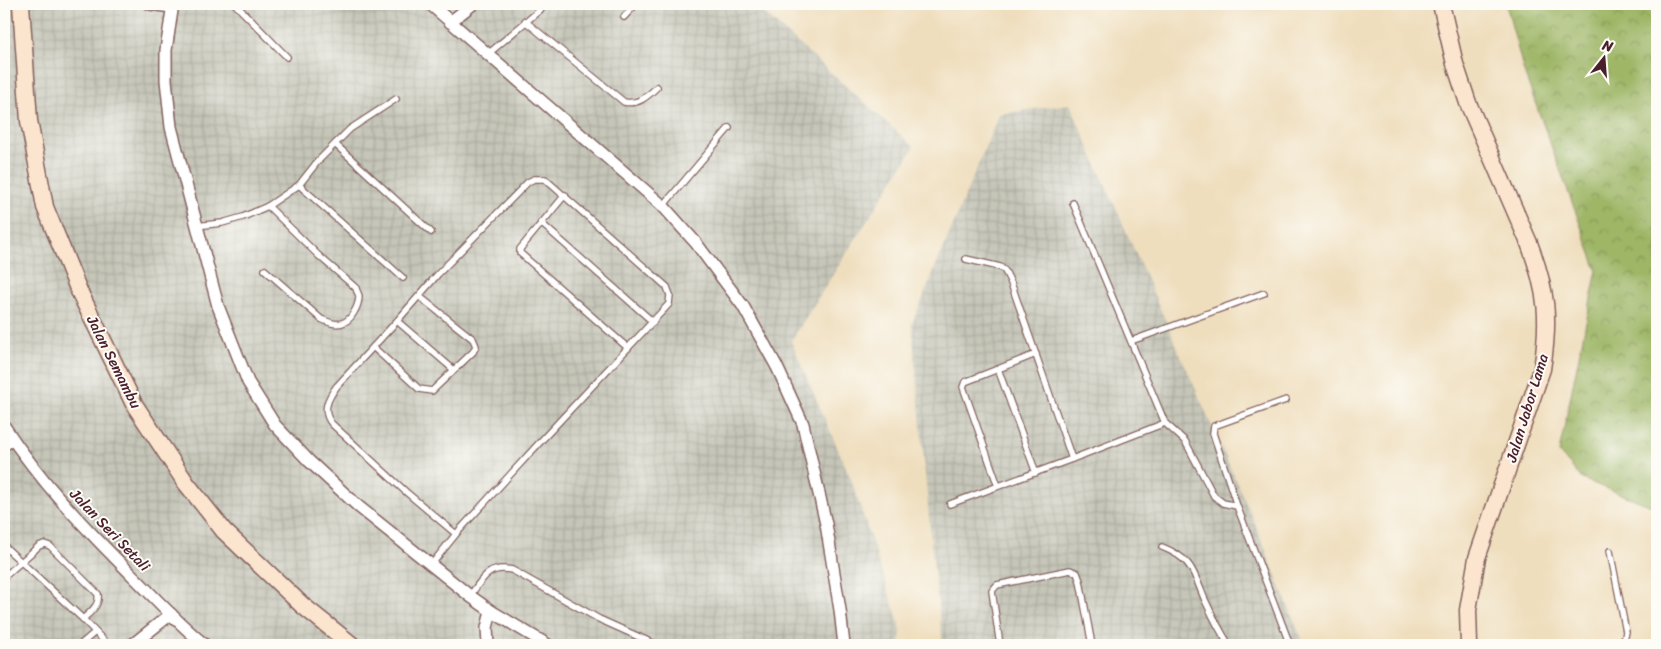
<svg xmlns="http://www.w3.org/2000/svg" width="1661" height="649" font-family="Sriracha,sans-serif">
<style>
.industrial{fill:url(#industrial-grid)}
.forest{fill:url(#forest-crowns);stroke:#746a48}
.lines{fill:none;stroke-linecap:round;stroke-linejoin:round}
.lane-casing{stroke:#84625e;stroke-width:8}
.street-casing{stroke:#84625e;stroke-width:14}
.secondary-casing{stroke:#84625e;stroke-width:19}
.lane{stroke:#fff;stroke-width:5.5}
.street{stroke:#fff;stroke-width:11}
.secondary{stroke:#fbe5cf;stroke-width:16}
.labels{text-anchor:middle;stroke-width:4;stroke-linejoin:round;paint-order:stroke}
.street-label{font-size:15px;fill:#4a1f2b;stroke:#fdfcf7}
</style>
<defs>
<pattern id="industrial-grid" width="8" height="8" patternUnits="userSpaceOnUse" patternTransform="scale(1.25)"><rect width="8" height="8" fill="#c5c5b8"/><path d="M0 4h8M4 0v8" fill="none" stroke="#aba99e"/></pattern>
<pattern id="forest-crowns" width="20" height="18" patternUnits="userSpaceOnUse" patternTransform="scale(1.25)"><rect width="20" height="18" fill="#9eb666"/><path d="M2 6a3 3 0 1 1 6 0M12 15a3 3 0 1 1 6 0" fill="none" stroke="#839354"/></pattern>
</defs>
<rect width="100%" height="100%" fill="#fdfcf7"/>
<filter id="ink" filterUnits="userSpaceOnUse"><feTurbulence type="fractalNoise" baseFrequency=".02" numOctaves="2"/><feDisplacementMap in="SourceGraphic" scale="10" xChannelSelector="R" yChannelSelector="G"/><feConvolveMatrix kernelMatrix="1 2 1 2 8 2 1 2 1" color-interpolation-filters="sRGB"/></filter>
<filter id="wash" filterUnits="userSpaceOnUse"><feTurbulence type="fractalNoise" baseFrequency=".0096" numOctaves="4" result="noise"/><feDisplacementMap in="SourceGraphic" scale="20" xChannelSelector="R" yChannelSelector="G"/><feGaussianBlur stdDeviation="1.12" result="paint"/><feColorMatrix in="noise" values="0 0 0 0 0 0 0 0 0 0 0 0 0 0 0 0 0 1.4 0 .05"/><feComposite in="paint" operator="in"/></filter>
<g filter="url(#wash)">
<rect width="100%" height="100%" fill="#efdebd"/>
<g class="industrial">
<polygon points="4,4 754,4 914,147 791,341 851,479 901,629 900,645 4,645"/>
<polygon points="1070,104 1252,517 1304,645 943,645 932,552 912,324 999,114"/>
</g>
<polygon class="forest" points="1506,4 1657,4 1657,508 1582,479 1559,452 1597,270 1524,72"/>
</g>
<g filter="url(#ink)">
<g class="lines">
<defs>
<g id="lane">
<polyline points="235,4 287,57"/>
<polyline points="624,17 636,4"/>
<path d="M525 21 624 102C638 105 647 97 657 87"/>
<polyline points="488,54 547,4"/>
<polyline points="335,144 431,232"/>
<polyline points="299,185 403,278"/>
<polyline points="565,195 520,249 520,253 628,348"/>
<polyline points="1073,203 1165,423 1185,441 1214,496 1223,503 1237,506 1290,645"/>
<polyline points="663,206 729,128"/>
<polyline points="541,223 653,322"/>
<polyline points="196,226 222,223 243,217 268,206 299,185 318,161 350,129 396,99"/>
<polyline points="966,259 1000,267 1005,271 1011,283 1072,459"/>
<path d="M265 270 321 319C328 322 334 325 342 323 351 321 359 306 359 296 359 295 356 290 356 288L319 256 268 206"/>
<polyline points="420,297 473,339 476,346 473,352 454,370"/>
<polyline points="1131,341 1264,293"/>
<polyline points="373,347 419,389 432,391 454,370 397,321"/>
<polyline points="998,369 1036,473"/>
<polyline points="4,448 14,442"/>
<polyline points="998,486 963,387 965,382 1036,354"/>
<polyline points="950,504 1072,459 1165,423"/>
<polyline points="1237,506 1213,433 1214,426 1286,400"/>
<polyline points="4,546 83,619 108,645"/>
<path d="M1162 547C1193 559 1193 572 1205 600 1212 615 1220 631 1229 645"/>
<polyline points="1610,551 1626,632 1623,645"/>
<path d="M431 565 456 534 541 441 669 304 670 295 667 287 545 179H534L528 182 438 274 397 321 337 386C328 398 321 411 332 424L406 492 456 534"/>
<path d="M4 577 39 546 44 544 50 546 98 594C100 606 90 612 83 619"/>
<path d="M470 596C482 579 488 565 512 570L599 619 657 645"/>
<polyline points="80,645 95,632"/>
<polyline points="1000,645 992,591 997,585 1070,570 1077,573 1080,581 1092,645"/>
</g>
<g id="street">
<polyline points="150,4 172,7"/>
<polyline points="173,4 166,50 166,80 171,127 218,306 248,382 275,425 309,461 359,507 470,596 491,611 548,645"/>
<polyline points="430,4 663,206 696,243 743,306 777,367 803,424 826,524 840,610 844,645"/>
<polyline points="450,22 473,4"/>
<path d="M4 426C41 483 88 531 136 579 158 601 180 625 205 645"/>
<polyline points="132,645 171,614"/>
<polyline points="488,645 487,628 491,611"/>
</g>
<g id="secondary">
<polyline points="21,4 29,121 45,207 79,291 134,404 186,483 224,531 302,605 352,645"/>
<path d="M1441 4 1455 64 1468 103 1529 243C1547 291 1550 318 1542 369L1477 558 1468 610 1469 645"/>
</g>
</defs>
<use href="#lane" class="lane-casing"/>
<use href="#street" class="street-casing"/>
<use href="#secondary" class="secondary-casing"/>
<use href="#lane" class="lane"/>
<use href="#street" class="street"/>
<use href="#secondary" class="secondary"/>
</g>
</g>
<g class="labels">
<g class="street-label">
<text transform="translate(114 362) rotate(63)" y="5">Jalan Semambu</text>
<text transform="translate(1527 408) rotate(-73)" y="5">Jalan Jabor Lama</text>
<text transform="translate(110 530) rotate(46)" y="5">Jalan Seri Setali</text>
</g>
</g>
<rect width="1661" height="649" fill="none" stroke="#fdfcf7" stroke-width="20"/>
<g transform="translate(1604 58) rotate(17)" stroke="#fdfcf7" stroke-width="4" paint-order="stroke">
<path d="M0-4L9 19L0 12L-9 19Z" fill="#4a1f2b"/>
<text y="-8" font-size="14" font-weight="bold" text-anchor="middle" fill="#4a1f2b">N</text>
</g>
</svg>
